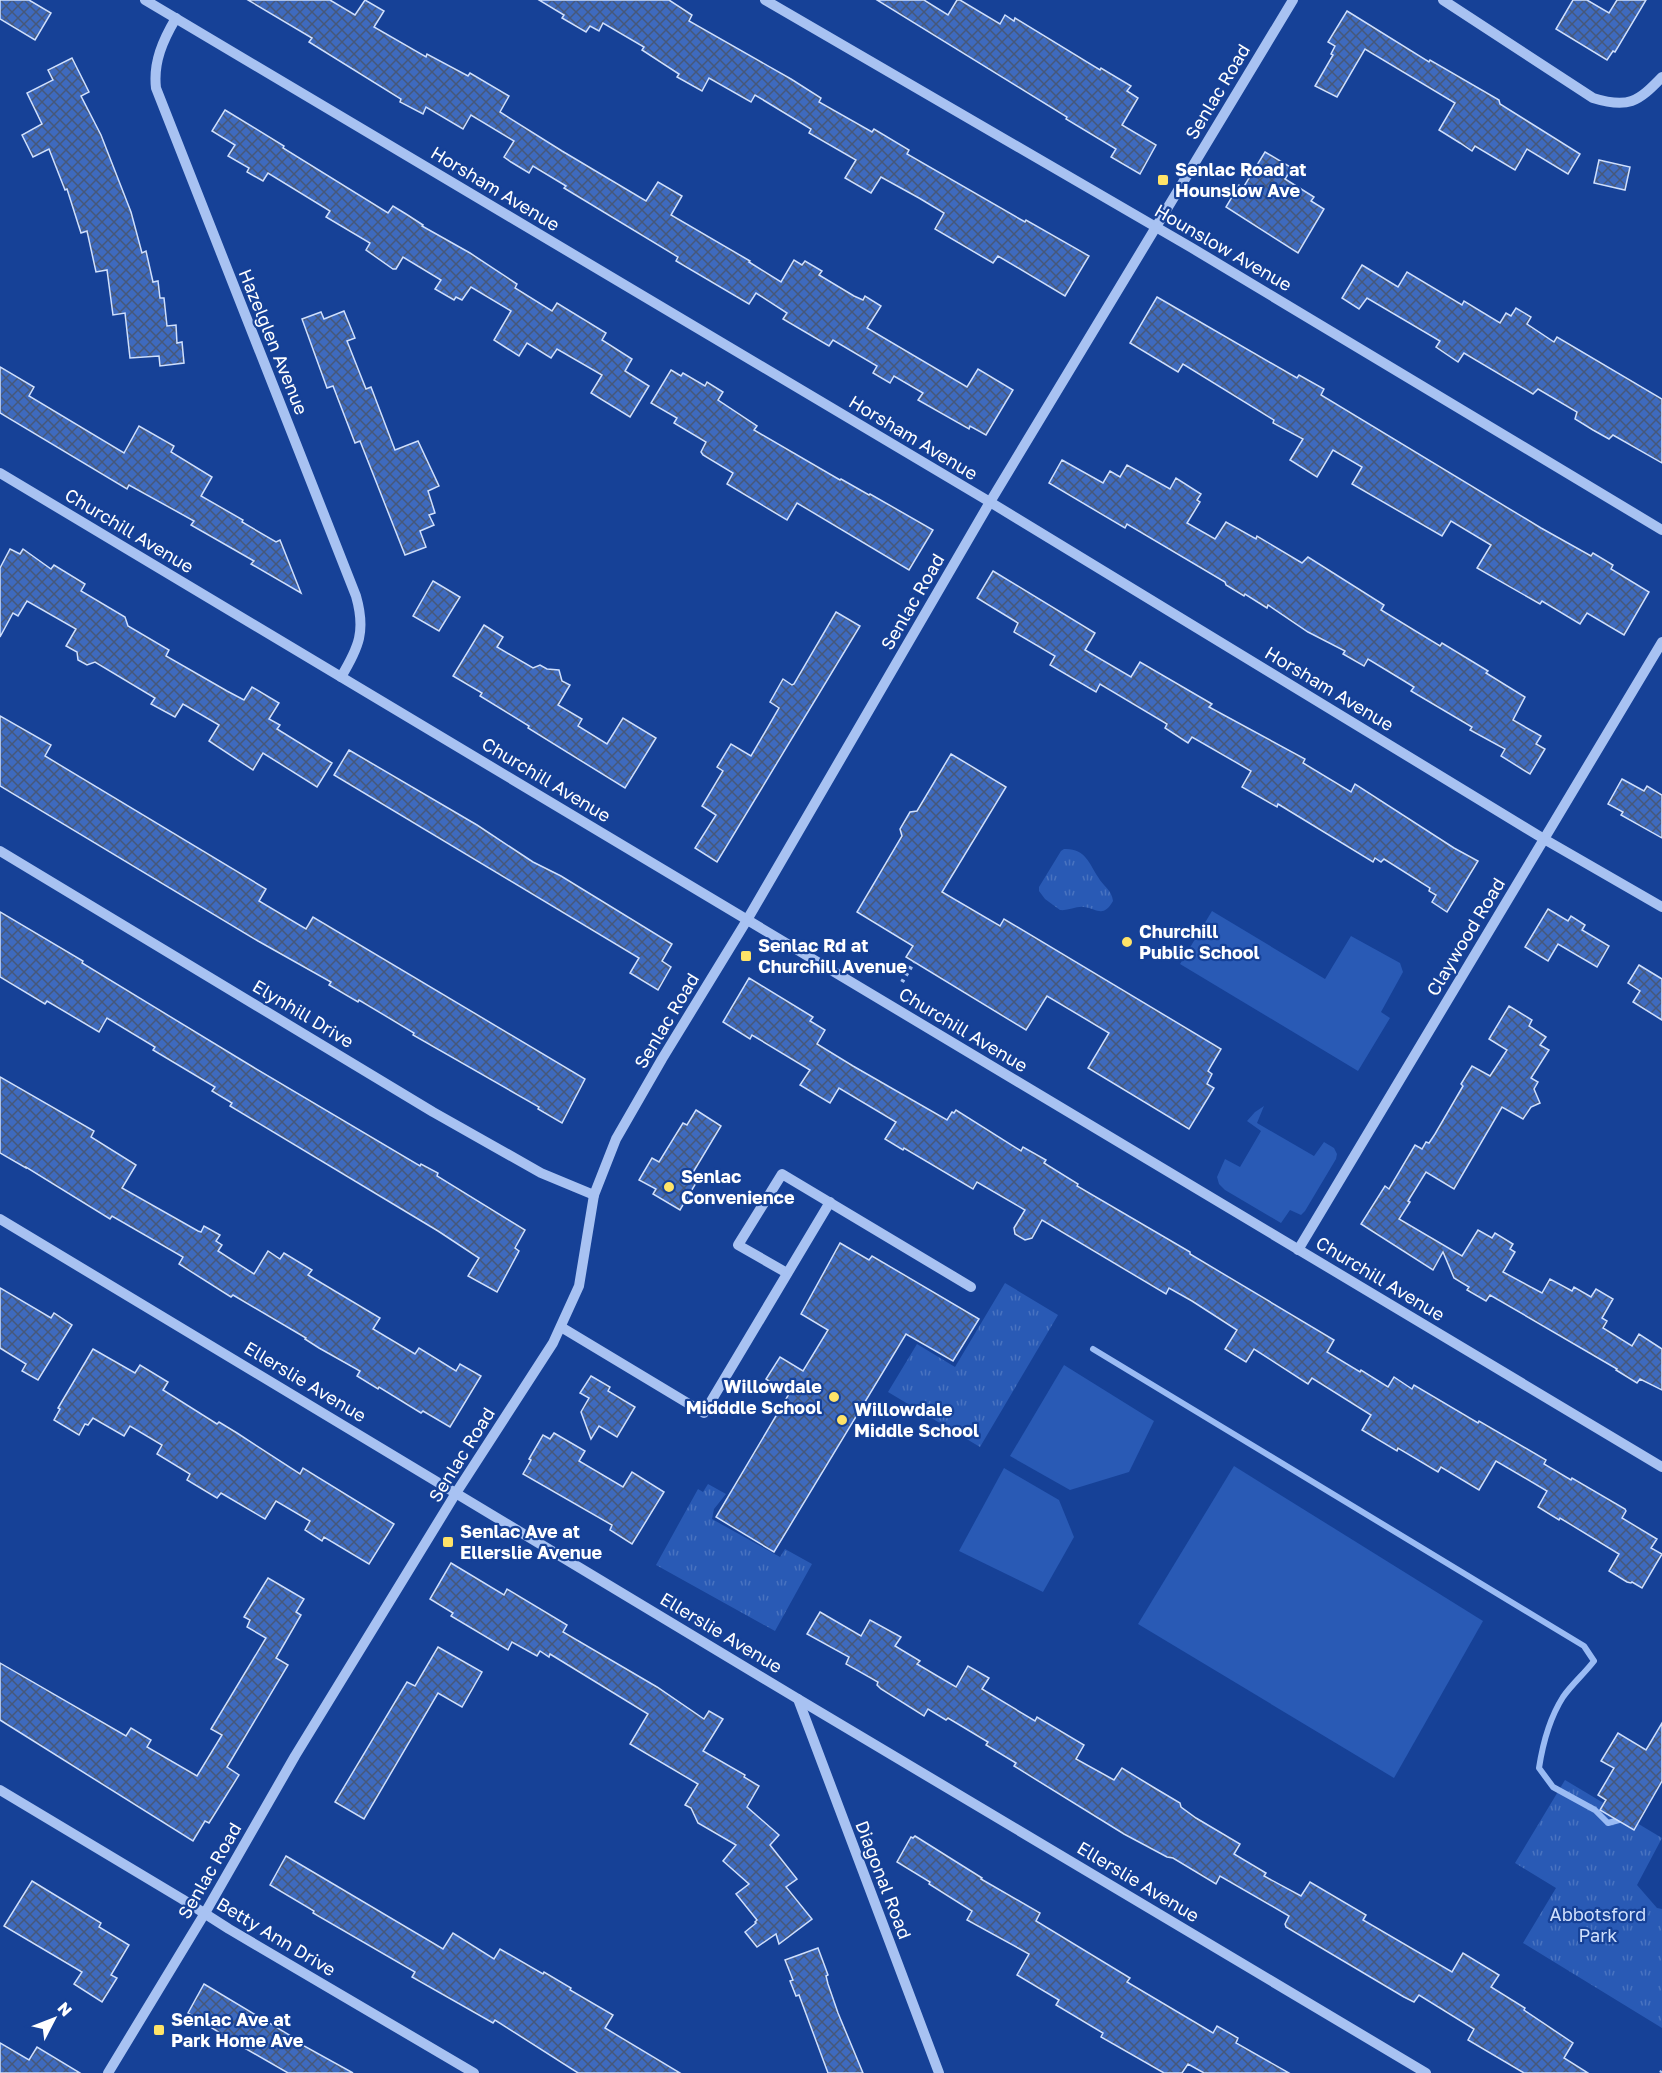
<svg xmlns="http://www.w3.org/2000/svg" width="1662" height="2073" font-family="'Golos Text',sans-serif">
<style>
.grass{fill:#295ab5}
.park{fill:url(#park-tufts)}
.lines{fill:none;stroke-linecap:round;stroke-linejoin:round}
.stream{stroke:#9abbf4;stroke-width:6}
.building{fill:url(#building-cross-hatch);stroke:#cfdffc;stroke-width:1.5}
.path{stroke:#a8c2f2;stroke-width:4;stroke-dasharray:3 4.5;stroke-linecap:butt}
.minor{stroke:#a8c2f2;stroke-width:10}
.poi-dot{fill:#ffe368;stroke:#164197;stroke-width:2}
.labels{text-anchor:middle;stroke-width:4.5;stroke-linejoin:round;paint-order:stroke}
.street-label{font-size:18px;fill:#fff;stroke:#164197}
.poi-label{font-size:18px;font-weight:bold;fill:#fff;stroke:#164197;text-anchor:start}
.park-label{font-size:18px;fill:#cfdffc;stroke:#164197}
</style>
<defs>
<pattern id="park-tufts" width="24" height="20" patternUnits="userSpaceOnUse" patternTransform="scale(1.5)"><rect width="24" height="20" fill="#295ab5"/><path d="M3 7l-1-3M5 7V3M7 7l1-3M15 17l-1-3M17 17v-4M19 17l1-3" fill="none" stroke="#4973c0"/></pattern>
<pattern id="building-cross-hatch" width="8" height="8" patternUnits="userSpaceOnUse" patternTransform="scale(1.5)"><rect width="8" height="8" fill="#3e6abe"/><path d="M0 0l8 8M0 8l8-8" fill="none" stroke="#46587a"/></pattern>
</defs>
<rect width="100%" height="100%" fill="#164197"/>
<g class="grass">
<polygon points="1212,911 1325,979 1351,936 1400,963 1403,972 1381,1012 1390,1018 1358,1071 1180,964"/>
<polygon points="1264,1106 1257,1123 1314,1156 1324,1142 1334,1148 1337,1154 1336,1159 1305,1211 1301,1215 1290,1210 1281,1223 1225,1190 1219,1184 1217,1177 1225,1159 1240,1167 1261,1131 1247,1121 1255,1112"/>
<polygon points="1064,1365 1154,1421 1129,1472 1070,1490 1010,1456"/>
<polygon points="1234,1466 1483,1621 1394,1778 1138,1624"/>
<polygon points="1004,1468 1059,1500 1074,1537 1043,1592 959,1551"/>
</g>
<g class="park">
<path d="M1064 849C1085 848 1089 863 1098 877 1103 886 1112 890 1113 901 1103 918 1098 909 1084 907 1076 906 1068 911 1060 910L1045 899 1039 891V887L1061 851Z"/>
<polygon points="1005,1283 1058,1315 980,1447 888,1392 917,1344 955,1367"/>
<polygon points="708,1484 726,1494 714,1509 712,1519 780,1557 785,1549 812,1564 775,1631 656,1565 698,1489 703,1492"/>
<polygon points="1565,1780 1662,1838 1637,1885 1657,1908 1662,1909 1662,2028 1523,1943 1556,1888 1515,1863"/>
</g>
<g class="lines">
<path class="stream" d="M1093 1349 1584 1646 1594 1661C1584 1674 1572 1684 1563 1697 1549 1719 1543 1742 1539 1768L1553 1787 1595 1810 1608 1823 1619 1820"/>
</g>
<g class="building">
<polygon points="0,0 29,0 51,13 35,40 0,19"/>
<polygon points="248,0 330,0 355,15 365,0 384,11 374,27 426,57 427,54 468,76 470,73 509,96 500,112 562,151 646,201 658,182 682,196 671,215 750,261 749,262 781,282 794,260 802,265 805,261 822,271 819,275 854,296 863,300 865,296 881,306 867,328 967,387 978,369 1013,390 986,435 970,426 969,429 918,400 923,393 894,376 890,383 873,373 877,366 833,340 829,346 783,319 787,313 756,293 749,304 676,261 678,257 564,188 566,186 533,166 529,173 511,162 504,157 514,141 471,115 463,129 426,107 423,114 400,102 401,99 309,42 312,38"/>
<polygon points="539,0 669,0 692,15 689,21 791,79 821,98 819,102 872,132 874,129 909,150 907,154 1025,222 1026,220 1089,256 1065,296 998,256 993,263 935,229 944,213 919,198 881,177 871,193 845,178 856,160 809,133 811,129 755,95 751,102 709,78 702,91 677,77 679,74 642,50 644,47 603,23 599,31 590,26 586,32 562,18 564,15"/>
<polygon points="877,0 924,0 948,15 957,0 960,0 1000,24 1005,15 1014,21 1015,18 1100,70 1101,68 1131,86 1127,91 1138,98 1122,125 1156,145 1140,174 1111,157 1116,149 1066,119 1067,117"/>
<polygon points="1573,0 1587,0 1609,13 1617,0 1646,0 1615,52 1613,51 1607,60 1556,29"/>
<polygon points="1347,11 1429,62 1430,60 1499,100 1500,104 1580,154 1568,174 1527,149 1515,170 1475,146 1472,151 1460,143 1439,130 1455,103 1365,49 1337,97 1315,86 1333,55 1331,54 1335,46 1328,42"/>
<polygon points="72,58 89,92 81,96 101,135 131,212 142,253 146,251 153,282 158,281 160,298 164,298 167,326 176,325 177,343 182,342 184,363 160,366 159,356 130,358 125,313 113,315 107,270 96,272 87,231 81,233 67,189 65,190 49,149 33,157 22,135 42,124 27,93 53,80 48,70"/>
<polygon points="225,110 284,146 283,148 388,213 393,206 406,214 423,225 422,226 470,253 517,284 515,288 552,311 557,303 606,333 602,340 632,359 625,371 649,386 630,417 591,393 602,375 557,349 551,358 527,343 519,356 494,340 511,311 471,287 462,300 456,297 454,300 435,289 441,280 403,257 396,269 393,269 366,250 370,243 326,217 330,211 268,173 263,181 247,172 249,168 228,156 235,145 212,131"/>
<polygon points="1265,152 1292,168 1285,179 1314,197 1311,201 1324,209 1298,253 1226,207 1239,185 1243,188"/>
<polygon points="1599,160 1630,167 1625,190 1594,183"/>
<polygon points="1362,265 1398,287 1407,272 1462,305 1464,301 1500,323 1506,313 1511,316 1516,308 1531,317 1527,324 1554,342 1557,337 1662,399 1662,463 1613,435 1609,439 1593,430 1575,419 1577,412 1538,389 1533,394 1464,353 1458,362 1436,347 1440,341 1367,298 1359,309 1342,298"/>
<polygon points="1157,297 1297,378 1299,375 1324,389 1321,395 1541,528 1591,556 1593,553 1613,565 1611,569 1649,592 1624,635 1587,613 1580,624 1542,601 1540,604 1477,568 1491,545 1451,521 1442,536 1352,484 1362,467 1333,450 1317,477 1290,460 1303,439 1273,423 1274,420 1183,364 1178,372 1130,343"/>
<polygon points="344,311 355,338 347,341 366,389 371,387 395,450 418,441 439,486 428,491 435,513 429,515 434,525 420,531 426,547 405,555 360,441 355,443 333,386 327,388 302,319 321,312 324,319"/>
<polygon points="0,367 34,387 29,396 124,453 139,426 174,446 171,452 212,477 201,496 243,520 242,522 276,542 280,540 301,593 251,564 254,561 191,525 194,521 129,485 127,489 0,413"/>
<polygon points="671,370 681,376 683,373 705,386 707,382 723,392 718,400 757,426 754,430 840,480 841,479 869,495 870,494 933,530 909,570 797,503 787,520 727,484 733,473 703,455 701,452 706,442 674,423 677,418 651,403"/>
<polygon points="1062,460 1103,483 1110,471 1120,477 1127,465 1170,489 1176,478 1201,494 1197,500 1200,502 1187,523 1215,539 1226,522 1256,539 1257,536 1302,563 1308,557 1384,605 1381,610 1440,646 1442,643 1488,671 1486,673 1525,697 1513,720 1541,736 1536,744 1545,749 1530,774 1501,756 1505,749 1470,730 1472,727 1411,691 1414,687 1396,676 1368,659 1364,666 1343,654 1345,651 1308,632 1268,605 1267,608 1245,594 1244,596 1226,585 1225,582 1127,524 1125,528 1049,483"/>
<polygon points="10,549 20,554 23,549 51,569 54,565 85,584 81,591 125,617 128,626 169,650 166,656 227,691 244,700 252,687 279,703 269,719 280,725 277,729 332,763 317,787 263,753 253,770 209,741 219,725 183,704 175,717 151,704 155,698 95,662 87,665 78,660 77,652 66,646 76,629 27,601 18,616 13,613 0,637 0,568"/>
<polygon points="993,571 1095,633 1085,650 1131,677 1140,662 1212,704 1209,707 1305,759 1303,763 1351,792 1355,784 1454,848 1478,861 1447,912 1432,902 1436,895 1429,891 1430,888 1384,859 1381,862 1375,858 1373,862 1278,804 1277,807 1242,787 1251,771 1192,737 1188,743 1165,728 1167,724 1100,684 1096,692 1050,665 1055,656 1014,632 1018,623 977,598"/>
<polygon points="433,581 460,597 439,631 413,616"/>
<polygon points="836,612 860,626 717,862 695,848 716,815 702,806 723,771 717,767 731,744 751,756 779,708 770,702 783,679 792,685 794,684"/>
<polygon points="484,625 503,637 497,647 533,668 540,665 547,669 559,670 562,681 570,685 558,705 582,719 578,726 607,744 623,718 656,738 625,788 528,728 529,726 480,696 482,693 453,676"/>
<polygon points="0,716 51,745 45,756 266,889 259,901 306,929 313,917 585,1079 562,1123 538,1109 539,1107 413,1035 414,1033 359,1000 358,1002 329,985 331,982 258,941 0,786"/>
<polygon points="349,750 477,825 533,862 561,876 672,944 662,961 671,967 658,990 630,973 639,958 334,775"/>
<polygon points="951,754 1006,787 942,892 1000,926 1004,919 1221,1049 1208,1071 1212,1074 1207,1084 1214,1088 1189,1129 1088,1068 1109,1033 1047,996 1026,1030 906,957 913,946 857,912 902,836 900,829 910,812 917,811"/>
<polygon points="1622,779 1644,791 1647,786 1662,795 1662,838 1621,815 1623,812 1608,804"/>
<polygon points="1548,909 1568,921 1571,916 1585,925 1582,930 1609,946 1597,967 1558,944 1548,961 1525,947"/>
<polygon points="0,912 83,961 82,963 253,1067 420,1166 421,1164 438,1173 437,1176 525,1230 515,1248 519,1251 497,1292 468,1276 479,1258 438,1231 230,1106 232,1103 212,1091 215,1087 153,1050 155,1047 107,1018 99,1032 47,1001 45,1004 0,977"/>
<polygon points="1639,965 1662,979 1662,1020 1633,1002 1640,991 1628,983"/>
<polygon points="749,978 813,1017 810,1021 825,1030 817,1044 853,1066 947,1120 952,1112 954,1113 956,1110 1021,1151 1023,1147 1046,1160 1044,1163 1078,1184 1077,1186 1190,1252 1190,1254 1334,1340 1327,1352 1360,1372 1361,1370 1388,1387 1394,1377 1412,1389 1414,1385 1478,1423 1479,1421 1546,1460 1544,1464 1571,1480 1572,1478 1625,1509 1626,1511 1622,1518 1657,1539 1651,1548 1662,1554 1642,1588 1632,1582 1631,1583 1627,1582 1609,1571 1619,1554 1560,1518 1559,1520 1538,1507 1547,1491 1496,1461 1479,1490 1441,1467 1438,1472 1398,1448 1397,1451 1362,1430 1371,1415 1312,1378 1308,1384 1254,1349 1246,1362 1225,1349 1237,1330 1192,1301 1169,1288 1166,1294 1042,1220 1032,1238 1025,1240 1015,1234 1014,1228 1025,1210 977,1182 973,1189 904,1148 903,1150 885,1139 896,1122 839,1088 830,1103 800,1085 810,1070 752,1035 750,1039 723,1022"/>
<polygon points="1509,1006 1532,1020 1529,1026 1546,1037 1540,1045 1549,1050 1531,1078 1538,1082 1534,1089 1540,1103 1531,1107 1523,1119 1502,1107 1454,1189 1426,1172 1408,1201 1410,1202 1399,1219 1462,1256 1478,1230 1492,1238 1495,1233 1513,1244 1510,1249 1515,1252 1503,1272 1542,1293 1550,1279 1572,1291 1574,1287 1591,1297 1596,1289 1613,1299 1602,1318 1607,1321 1603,1328 1632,1346 1639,1334 1662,1349 1662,1390 1640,1379 1637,1383 1616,1370 1617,1369 1490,1295 1486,1301 1467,1290 1469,1287 1454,1278 1443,1252 1433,1270 1361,1224 1385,1186 1389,1189 1415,1145 1422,1149 1426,1142 1429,1143 1435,1134 1463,1086 1461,1084 1472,1066 1490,1076 1507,1050 1489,1039"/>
<polygon points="0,1077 94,1131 91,1137 136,1165 122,1188 198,1231 201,1232 204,1226 220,1235 216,1241 222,1245 218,1251 254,1274 268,1251 280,1259 284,1253 312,1270 308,1275 380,1318 373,1329 415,1354 419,1348 456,1371 460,1364 481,1376 450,1427 423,1411 421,1413 379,1387 378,1389 357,1376 360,1371 319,1348 305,1339 306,1338 233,1295 231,1297 179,1264 183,1257 112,1216 110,1219 26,1167 26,1168 0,1153"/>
<polygon points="696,1110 721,1126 689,1179 696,1183 680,1210 653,1194 656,1189 639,1180 652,1158 659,1162 683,1123 687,1125"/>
<polygon points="840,1243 869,1260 872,1256 979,1319 953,1361 906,1334 774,1552 716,1517 789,1394 766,1379 780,1357 803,1371 828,1330 801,1314"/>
<polygon points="0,1288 51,1318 54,1313 72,1325 38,1380 22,1371 26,1364 0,1348"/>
<polygon points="93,1349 135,1373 140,1365 168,1382 163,1390 217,1424 219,1422 237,1433 300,1474 303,1468 394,1524 369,1564 324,1537 322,1541 305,1530 310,1521 276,1501 265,1519 221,1493 217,1498 187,1480 190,1474 157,1454 162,1445 130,1426 124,1436 93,1418 88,1425 85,1424 79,1435 54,1420 60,1409 58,1408"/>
<polygon points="591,1376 610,1387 608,1391 635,1407 617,1437 599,1426 591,1439 581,1412 589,1398 580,1393"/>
<polygon points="554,1433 585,1451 579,1461 623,1487 632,1472 664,1492 632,1544 610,1530 612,1525 523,1474 531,1460 529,1459 543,1435 550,1439"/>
<polygon points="451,1563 504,1595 507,1589 567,1625 563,1632 657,1687 704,1719 709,1711 723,1719 703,1751 745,1775 744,1777 759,1786 747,1807 779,1835 770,1845 797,1879 786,1887 812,1919 779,1944 776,1934 757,1947 745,1932 756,1923 755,1922 757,1920 736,1894 749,1884 723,1861 736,1845 698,1823 691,1808 685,1805 698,1784 630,1744 648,1714 550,1654 549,1657 540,1651 537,1656 512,1642 508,1650 451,1616 453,1613 430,1599"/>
<polygon points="268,1578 304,1599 296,1612 301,1615 276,1658 288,1665 227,1767 239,1775 209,1823 205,1821 193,1841 0,1720 0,1663 126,1736 131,1728 151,1740 147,1747 197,1776 222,1735 211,1729 266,1638 247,1627 250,1620 244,1617"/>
<polygon points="820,1612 861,1636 870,1620 901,1637 895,1646 920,1661 917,1664 956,1687 968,1666 989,1678 982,1689 1035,1721 1037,1717 1084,1745 1076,1759 1114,1780 1122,1768 1153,1787 1180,1803 1181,1807 1196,1818 1240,1844 1234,1854 1266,1873 1264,1876 1301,1896 1310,1882 1366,1915 1363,1920 1452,1972 1463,1953 1499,1975 1491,1987 1525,2008 1524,2010 1573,2043 1564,2058 1588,2073 1524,2073 1468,2040 1474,2029 1419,1995 1414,2002 1404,1997 1286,1927 1285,1924 1289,1916 1220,1876 1216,1884 1173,1858 1167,1857 1124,1834 1014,1766 1016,1763 986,1745 988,1742 948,1718 946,1720 928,1709 924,1716 881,1689 877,1685 878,1682 846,1664 849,1657 807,1634"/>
<polygon points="438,1647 482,1672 462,1707 438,1693 364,1819 335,1802 407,1682 415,1686"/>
<polygon points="1662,1723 1662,1781 1634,1830 1600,1810 1606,1800 1598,1795 1614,1768 1601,1761 1618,1733 1646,1750"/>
<polygon points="915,1836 982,1878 981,1879 1040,1913 1036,1921 1130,1978 1127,1982 1213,2033 1217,2026 1238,2038 1236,2043 1289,2073 1204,2073 1188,2064 1182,2073 1164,2073 1101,2037 1103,2033 1056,2005 1059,2000 1017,1975 1029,1954 967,1920 972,1911 929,1884 930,1882 897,1862 911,1837 913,1838"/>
<polygon points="286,1856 443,1949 453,1933 494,1959 500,1949 543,1974 544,1972 571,1988 570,1990 613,2015 605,2028 680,2073 578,2073 495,2020 493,2023 412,1977 415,1972 313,1913 314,1911 270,1885"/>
<polygon points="32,1881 101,1923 99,1927 129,1945 111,1975 117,1978 102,2002 74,1984 82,1972 4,1926"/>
<polygon points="818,1948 828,1975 826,1976 828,1984 838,2013 863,2073 828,2073 799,1995 796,1996 790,1981 793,1980 785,1960"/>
<polygon points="204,1984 296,2039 295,2041 353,2073 288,2073 236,2043 188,2013"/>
<polygon points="0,2043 29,2060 37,2047 80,2073 0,2073"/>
</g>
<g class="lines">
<g class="path">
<polyline points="902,982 914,962"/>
<polyline points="1661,2073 1662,2071"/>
</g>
<g class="minor">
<polyline points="145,0 990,502 1544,839 1662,907"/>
<polyline points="765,0 1192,248 1662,530"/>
<path d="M1443 0 1593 98C1628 109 1638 102 1662 77"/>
<path d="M176 18C163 40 153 62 156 88L356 596C366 631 359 647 341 677"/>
<polyline points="0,473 1662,1467"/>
<polyline points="0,851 433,1112 541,1173 594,1195"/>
<polyline points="0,1219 798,1699 1426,2073"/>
<polyline points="1298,1250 1662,642"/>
<polyline points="787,1273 738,1245 782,1174 971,1287"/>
<polyline points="561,1327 704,1413 830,1202"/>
<polyline points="798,1699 939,2073"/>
<polyline points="0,1790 182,1899 229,1929 474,2073"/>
<polyline points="108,2073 205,1913 295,1756 456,1493 553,1343 579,1286 594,1195 616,1139 662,1059 747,920 990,502 1293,0"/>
</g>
</g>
<g class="poi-dot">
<rect x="1157" y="174" width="12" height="12" rx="3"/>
<circle cx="1127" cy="942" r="6"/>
<rect x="740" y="950" width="12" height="12" rx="3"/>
<circle cx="669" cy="1187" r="6"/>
<circle cx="834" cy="1397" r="6"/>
<circle cx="842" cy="1420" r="6"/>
<rect x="442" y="1536" width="12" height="12" rx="3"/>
<rect x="153" y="2024" width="12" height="12" rx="3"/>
</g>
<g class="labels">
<g class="street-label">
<text transform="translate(1218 92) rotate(-59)" y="6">Senlac Road</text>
<text transform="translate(495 189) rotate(31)" y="6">Horsham Avenue</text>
<text transform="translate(1223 248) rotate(30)" y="6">Hounslow Avenue</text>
<text transform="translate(273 342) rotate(68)" y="6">Hazelglen Avenue</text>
<text transform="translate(913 438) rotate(31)" y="6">Horsham Avenue</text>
<text transform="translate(129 531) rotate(31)" y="6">Churchill Avenue</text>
<text transform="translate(913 602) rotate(-60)" y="6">Senlac Road</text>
<text transform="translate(1329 689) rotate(31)" y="6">Horsham Avenue</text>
<text transform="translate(546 780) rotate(31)" y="6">Churchill Avenue</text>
<text transform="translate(1466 937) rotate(-59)" y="6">Claywood Road</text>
<text transform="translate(303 1014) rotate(31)" y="6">Elynhill Drive</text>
<text transform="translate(667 1021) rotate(-59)" y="6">Senlac Road</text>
<text transform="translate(963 1030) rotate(31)" y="6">Churchill Avenue</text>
<text transform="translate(1380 1279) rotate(31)" y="6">Churchill Avenue</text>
<text transform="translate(305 1382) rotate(31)" y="6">Ellerslie Avenue</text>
<text transform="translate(462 1455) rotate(-58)" y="6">Senlac Road</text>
<text transform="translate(721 1633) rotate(31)" y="6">Ellerslie Avenue</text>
<text transform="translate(210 1871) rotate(-60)" y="6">Senlac Road</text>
<text transform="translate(883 1880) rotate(69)" y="6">Diagonal Road</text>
<text transform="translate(1138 1882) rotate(31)" y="6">Ellerslie Avenue</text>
<text transform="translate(276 1937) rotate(31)" y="6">Betty Ann Drive</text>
</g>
<g class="poi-label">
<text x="1175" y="176">Senlac Road at<tspan x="1175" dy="21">Hounslow Ave</tspan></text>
<text x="1139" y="938">Churchill<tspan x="1139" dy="21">Public School</tspan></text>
<text x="758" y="952">Senlac Rd at<tspan x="758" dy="21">Churchill Avenue</tspan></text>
<text x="681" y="1183">Senlac<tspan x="681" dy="21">Convenience</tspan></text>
<text x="822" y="1393" text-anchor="end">Willowdale<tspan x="822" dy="21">Midddle School</tspan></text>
<text x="854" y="1416">Willowdale<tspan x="854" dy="21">Middle School</tspan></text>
<text x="460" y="1538">Senlac Ave at<tspan x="460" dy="21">Ellerslie Avenue</tspan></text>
<text x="171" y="2026">Senlac Ave at<tspan x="171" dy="21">Park Home Ave</tspan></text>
</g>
<g class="park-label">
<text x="1598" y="1921">Abbotsford<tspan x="1598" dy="21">Park</tspan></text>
</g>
</g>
<g transform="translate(54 2019) rotate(48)" stroke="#164197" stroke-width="4.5" paint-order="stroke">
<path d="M0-4.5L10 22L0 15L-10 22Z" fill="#ffffff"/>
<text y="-9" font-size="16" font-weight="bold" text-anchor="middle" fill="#ffffff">N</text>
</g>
</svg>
